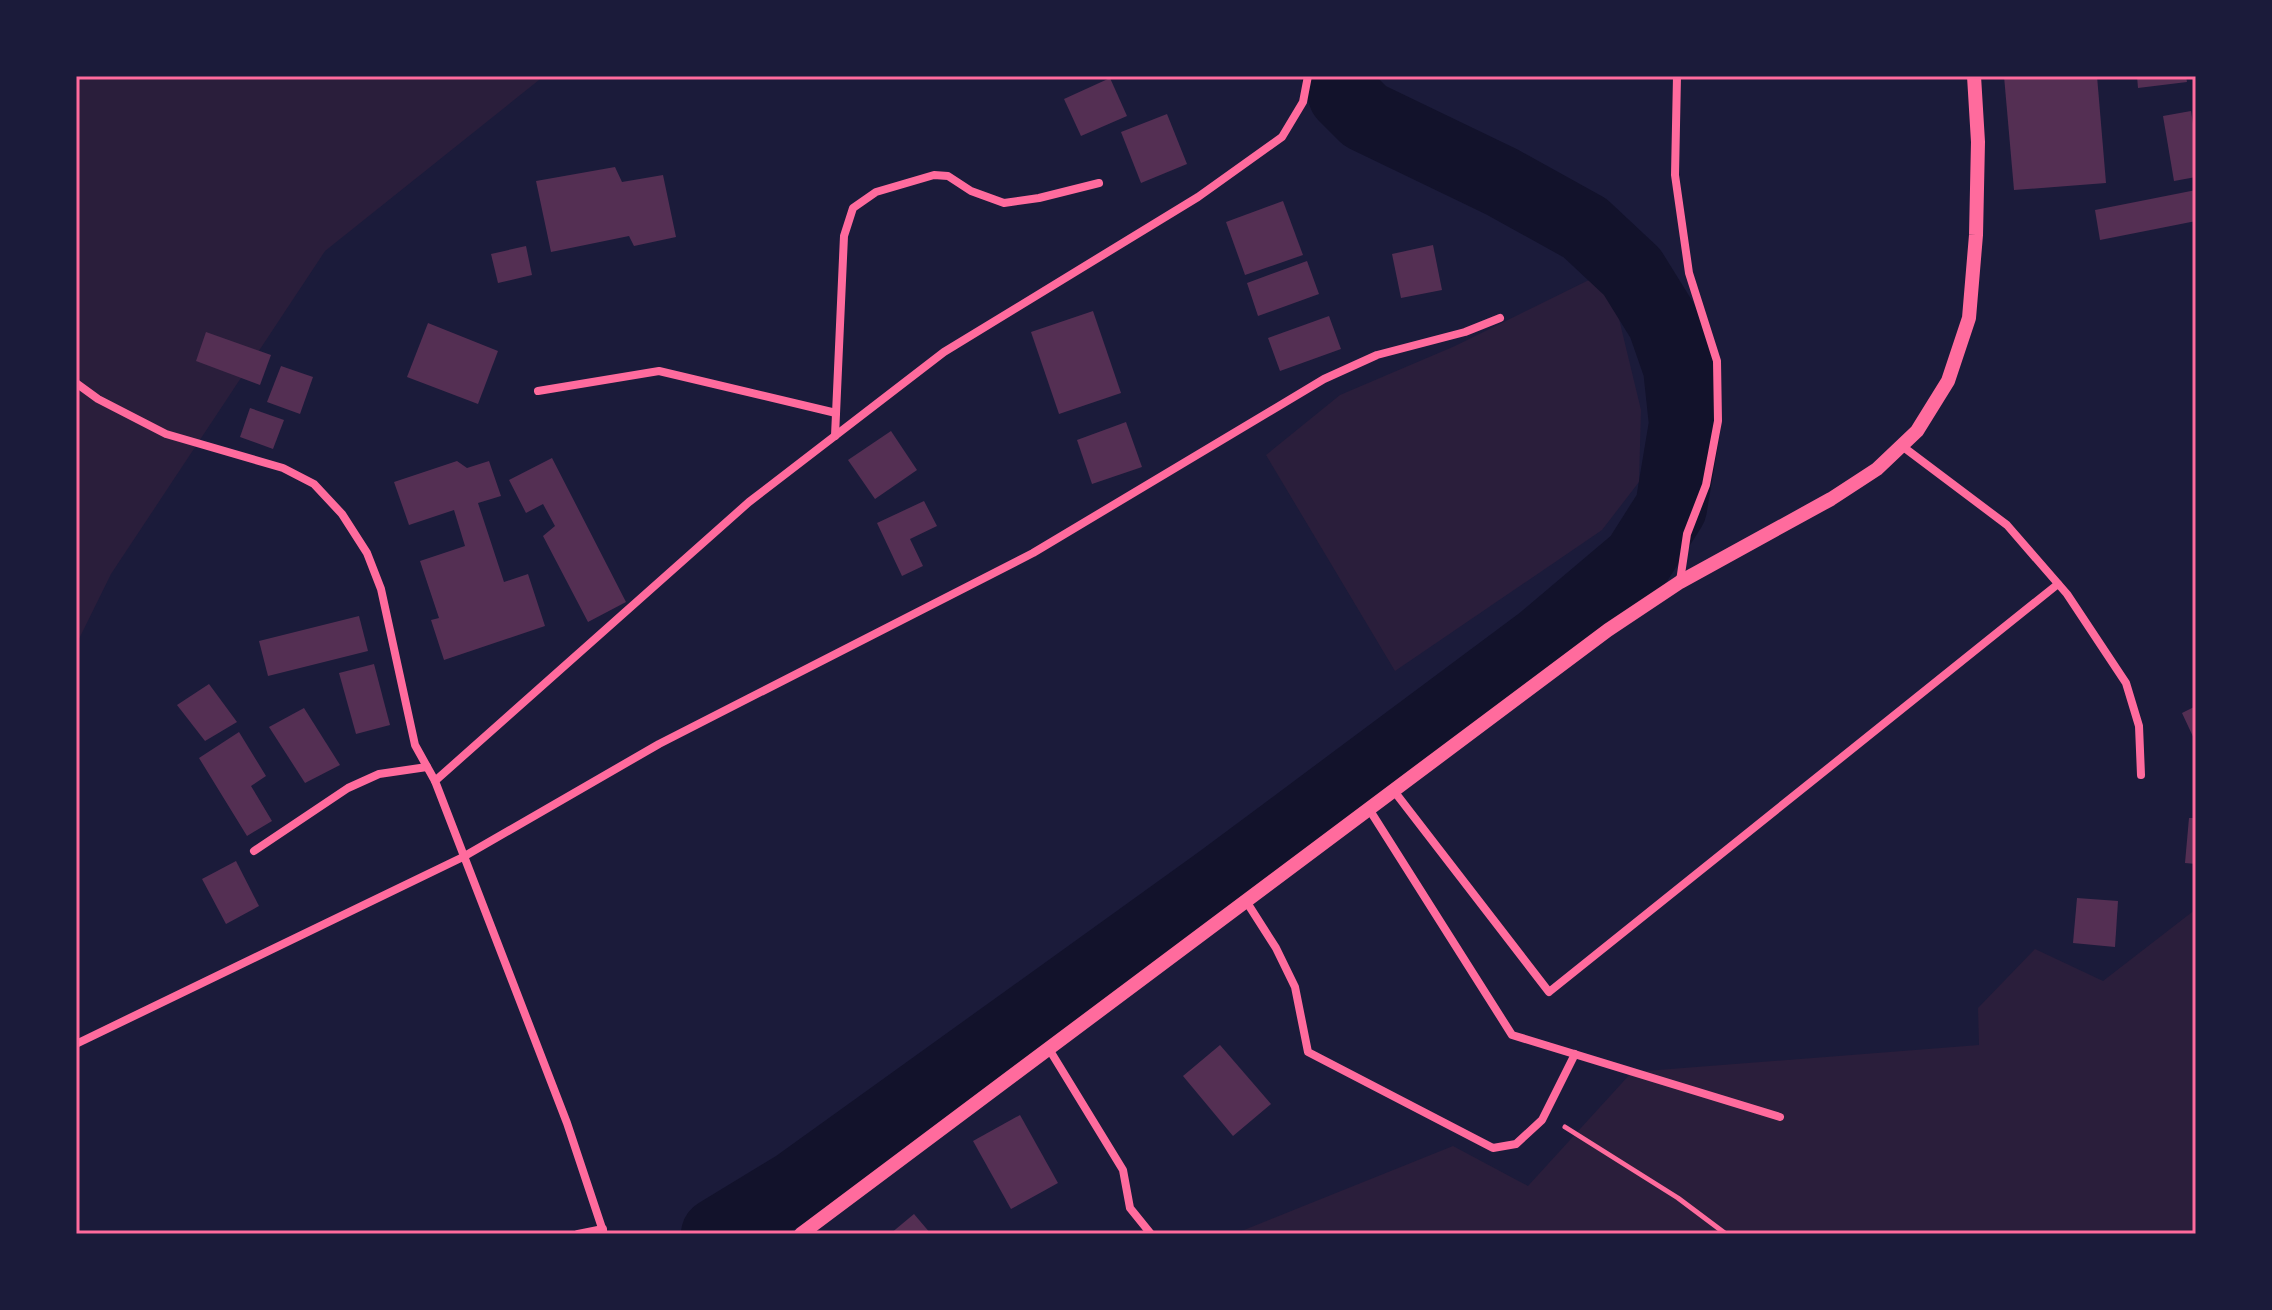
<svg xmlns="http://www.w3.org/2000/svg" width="2272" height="1310" font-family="Signika,sans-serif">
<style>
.green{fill:#2a1e3b}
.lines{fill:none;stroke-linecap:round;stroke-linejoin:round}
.river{stroke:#12122b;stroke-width:72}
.building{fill:#542f53}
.path{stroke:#ff6b9d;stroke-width:5}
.minor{stroke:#ff6b9d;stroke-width:8}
.tertiary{stroke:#ff6b9d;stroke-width:14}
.neatline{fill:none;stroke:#ff6b9d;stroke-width:3}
</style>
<rect width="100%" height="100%" fill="#1b1b3a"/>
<g class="green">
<polygon points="76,76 544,76 325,251 111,574 76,645"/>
<polygon points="1595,277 1613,294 1641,410 1639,482 1602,530 1395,671 1266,455 1340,395 1455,346"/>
<polygon points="2196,909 2196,1234 1234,1234 1453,1146 1528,1186 1632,1072 1979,1045 1978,1008 2035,949 2103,981"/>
</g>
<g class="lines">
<polyline class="river" points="717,1234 796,1186 1220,881 1541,642 1638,560 1671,508 1685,424 1679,368 1663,322 1632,272 1585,228 1502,182 1365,116 1344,95 1338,76"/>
</g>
<g class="building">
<polygon points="2004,76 2097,76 2106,183 2014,190"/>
<polygon points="2137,76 2186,76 2187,82 2138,88"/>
<polygon points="1110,78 1127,116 1081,136 1064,99"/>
<polygon points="2191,111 2196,143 2196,177 2174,181 2163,116"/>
<polygon points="1167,114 1187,164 1141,183 1121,132"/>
<polygon points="615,167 622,182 663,175 676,237 634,246 629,236 551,252 536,181"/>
<polygon points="2196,190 2196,221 2100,240 2095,210"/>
<polygon points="1283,201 1303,255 1245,275 1226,222"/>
<polygon points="1433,245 1442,290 1401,298 1392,254"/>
<polygon points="526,246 532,275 498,283 491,254"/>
<polygon points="1307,261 1319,294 1258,316 1247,283"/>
<polygon points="1093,311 1121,393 1059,414 1031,332"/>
<polygon points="1329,316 1341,349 1280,371 1268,338"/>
<polygon points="428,323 498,351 478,404 407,377"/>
<polygon points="206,332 271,355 260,385 196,361"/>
<polygon points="281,366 313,377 300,414 267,402"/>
<polygon points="250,408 284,420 273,449 240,437"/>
<polygon points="1126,422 1142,467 1092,484 1077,440"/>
<polygon points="891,431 917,470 875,499 848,460"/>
<polygon points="552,458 626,602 588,622 543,536 555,526 543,504 526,513 509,480"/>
<polygon points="457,461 467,468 489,461 501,496 478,503 504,582 528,574 545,626 444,660 431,620 439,618 420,561 465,546 454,510 409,525 394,482"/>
<polygon points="924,501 937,526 910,539 923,566 902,576 877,523"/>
<polygon points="359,616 368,651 268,676 259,641"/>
<polygon points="374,664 390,725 356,734 339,673"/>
<polygon points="209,684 237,722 205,741 177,705"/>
<polygon points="2196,706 2196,743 2182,713"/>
<polygon points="304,708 340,765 305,783 269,727"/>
<polygon points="239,732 266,776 251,786 272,821 247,836 199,758"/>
<polygon points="2189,818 2196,818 2196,864 2185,863"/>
<polygon points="236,861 259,906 226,924 202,879"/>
<polygon points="2077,898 2118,901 2115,947 2073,943"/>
<polygon points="1220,1045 1271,1104 1233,1136 1183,1076"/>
<polygon points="1020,1115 1058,1183 1011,1209 973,1141"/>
<polygon points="914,1214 931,1234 890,1234"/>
</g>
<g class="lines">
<polyline class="path" points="1565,1127 1678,1198 1726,1234"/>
<g class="minor">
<polyline points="1677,76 1675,175 1689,273 1717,361 1718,421 1706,485 1687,534 1680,581"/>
<polyline points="76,383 98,399 166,434 283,468 314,484 342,514 367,553 381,589 415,745 435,781"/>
<polyline points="538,391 659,371 836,413"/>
<polyline points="835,436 844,236 853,208 876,192 934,175 948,176 971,191 1004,203 1039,198 1099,183"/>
<polyline points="1902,446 2007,525 2067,594 2126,683 2139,726 2141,775"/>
<polyline points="1394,791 1549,992 2058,584"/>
<polyline points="1369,809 1512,1035 1780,1117"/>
<polyline points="254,851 348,788 379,774 427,767"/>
<polyline points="1246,901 1276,948 1295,987 1308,1052 1493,1148 1516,1144 1542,1120 1575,1054"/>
<polyline points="76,1044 463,857 659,744 1033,553 1324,379 1377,355 1465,332 1500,318"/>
<polyline points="1049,1049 1123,1170 1130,1208 1151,1234"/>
<polyline points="578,1234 603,1229"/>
<polyline points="604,1234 567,1123 435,781 749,502 944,352 1198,197 1282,137 1303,102 1308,76"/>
</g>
<polyline class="tertiary" points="801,1234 1608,630 1680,582 1831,499 1877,469 1917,431 1948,381 1969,318 1976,235 1978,142 1974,76"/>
</g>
<rect width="2272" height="1310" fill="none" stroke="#1b1b3a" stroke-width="156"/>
<rect x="78" y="78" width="2116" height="1154" class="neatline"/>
</svg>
